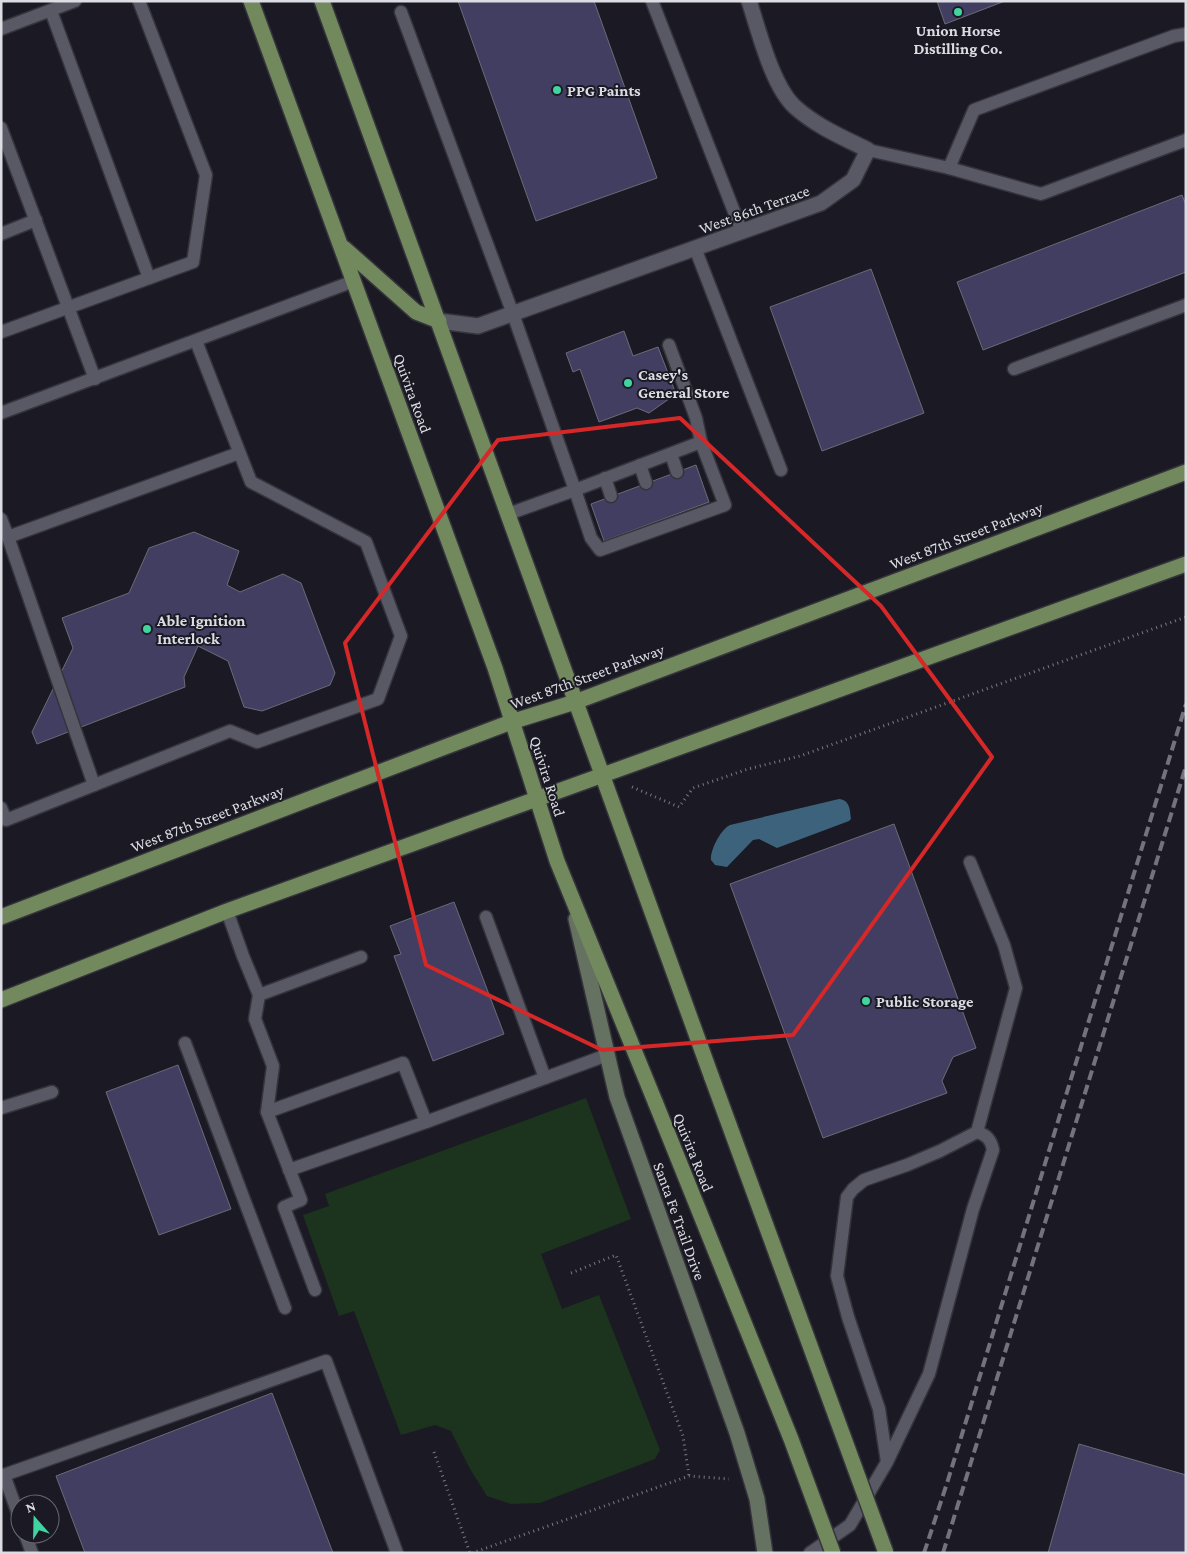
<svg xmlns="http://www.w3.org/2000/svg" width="1187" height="1554" viewBox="0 0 1187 1554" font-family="'Crimson Pro',serif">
<rect width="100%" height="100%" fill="#1b1a24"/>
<path fill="#1c331d" d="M586,1098L631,1219L541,1254L562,1309L599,1295L660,1450L655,1459L540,1503L511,1504L487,1496L470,1469L451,1431L435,1425L401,1435L354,1311L339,1316L303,1215L329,1206L325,1194Z"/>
<path fill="#3c637b" d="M839,799C850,800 850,810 851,819L849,821L777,848L759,839L753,840L727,867L715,865L711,860C710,850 721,829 730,825Z"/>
<g fill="#413e61" stroke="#6b6b77">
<path d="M458,1H594L657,178L536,221Z"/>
<path d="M937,1H1005L945,24Z"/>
<path d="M1182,195L1186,205V272L983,350L957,282Z"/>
<path d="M871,269L924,413L822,451L770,307Z"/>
<path d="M624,331L633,356L658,347L676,394L649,413L637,408L599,422L580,369L573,372L566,353Z"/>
<path d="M696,465L709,502L604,541L591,504Z"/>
<path d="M194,532L239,551L227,585L240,592L283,574L301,583L335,673L330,685L262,711L244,707L228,661L198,646L184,677L185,687L37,744L32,732L73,648L62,618L129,593L149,548Z"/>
<path d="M894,824L976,1048L953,1057L942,1081L947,1093L823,1138L730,884Z"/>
<path d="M454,902L504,1034L433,1061L394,956L401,954L390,926Z"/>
<path d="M178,1065L231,1209L159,1235L106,1092Z"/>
<path d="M272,1393L333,1553H85L56,1476Z"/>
<path d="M1079,1444L1186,1475V1553H1048Z"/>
</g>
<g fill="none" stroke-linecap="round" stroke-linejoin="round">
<g stroke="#35343c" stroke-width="15">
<g id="lane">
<path d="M652,1L742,232"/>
<path d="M51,11L149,278"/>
<path d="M401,12L513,314L575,490L508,514"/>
<path d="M1,29L75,1"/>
<path d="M1,128L95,379"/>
<path d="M868,150L949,168L974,110L1174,36L1186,34"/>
<path d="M949,168L1041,194L1186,140"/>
<path d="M1,234L36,220"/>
<path d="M695,248L781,470"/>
<path d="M1,332L193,262L206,175L139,1"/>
<path d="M669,345L696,418L701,442"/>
<path d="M1014,369L1186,305"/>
<path d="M1,413L354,281"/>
<path d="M701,442L725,505L600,550L591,538L575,490Z"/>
<path d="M671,454L677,472"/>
<path d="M640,465L646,483"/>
<path d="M605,478L611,496"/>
<path d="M1,519L8,537L239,453"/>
<path d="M8,537L94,785"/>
<path d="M1,808L6,820L230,731L257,742L378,699L401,636L366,542L251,482L196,341"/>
<path d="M970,862L1004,945L1016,988L977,1132"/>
<path d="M227,911L243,956L259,995L255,1019L273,1066L267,1112L301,1200L284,1207L315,1290"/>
<path d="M486,917L545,1078"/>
<path d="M259,995L361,957"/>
<path d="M185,1043L285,1308"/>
<path d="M1,1108L52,1092"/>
<path d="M267,1112L403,1063L426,1122L607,1055"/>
<path d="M289,1170L426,1122"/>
<path d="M20,1519L4,1475L326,1361L397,1553"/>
<path d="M25,1534L32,1553"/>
<path d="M810,1553L850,1525L887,1462L929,1374L973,1209L993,1150C991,1140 987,1135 977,1132L940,1151L907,1165L864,1180L853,1189L847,1197L837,1276L848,1317L879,1409L887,1462"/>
</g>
</g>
<g stroke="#35343c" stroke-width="18">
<path id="street" d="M439,321L478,326L821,203L853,180L868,150C842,137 816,126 795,107C772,86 759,31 749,1"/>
</g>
<g stroke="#35343c" stroke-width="18">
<path id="secondary" d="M576,919L617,1097L737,1433L757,1499L765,1553"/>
</g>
<g stroke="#35343c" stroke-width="18">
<g id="primary">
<path d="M251,1L495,668L557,861L656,1104"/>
<path d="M322,1L712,1078"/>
<path d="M344,248L416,312L439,321"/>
<path d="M1,917L445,747L511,722L575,702L1186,472"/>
<path d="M1,1000L227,911L1186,564"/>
</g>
</g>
<g stroke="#7a7982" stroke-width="3" stroke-dasharray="1 4" stroke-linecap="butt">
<path d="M632,787L679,807L693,788L748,769L800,756L1186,617"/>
<path d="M571,1273L616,1255L683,1436L689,1476"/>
<path d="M434,1452L470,1553"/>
<path d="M472,1553L689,1476L729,1479"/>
</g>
<use href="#lane" stroke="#595965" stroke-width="12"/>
<use href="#street" stroke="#595965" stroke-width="15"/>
<use href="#secondary" stroke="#657161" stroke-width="15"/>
<use href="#primary" stroke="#71895d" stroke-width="15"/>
<g stroke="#74737c" stroke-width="4" stroke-dasharray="10 5" stroke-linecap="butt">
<path d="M924,1553L948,1480L1186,704"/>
<path d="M943,1553L1186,766"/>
</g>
<g stroke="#35343c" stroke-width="18" stroke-linecap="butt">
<g id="primary-bridge">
<path d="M712,1078L886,1553"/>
<path d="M656,1104L791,1439L833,1553"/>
</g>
</g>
<use href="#primary-bridge" stroke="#71895d" stroke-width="15"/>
</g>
<path fill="none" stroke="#d62828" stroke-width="4" stroke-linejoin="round" d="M680,418L881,606L992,757L793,1035L602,1050L426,965L345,643L498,440Z"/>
<g fill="#41d4a1" stroke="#1b1a24" stroke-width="2">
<circle cx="958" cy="12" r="5"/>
<circle cx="557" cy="90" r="5"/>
<circle cx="628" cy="383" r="5"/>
<circle cx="147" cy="629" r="5"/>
<circle cx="866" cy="1001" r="5"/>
</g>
<g text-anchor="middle" stroke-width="4" stroke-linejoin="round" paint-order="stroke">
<g font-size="16" font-weight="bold" fill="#dcdce3" stroke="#1b1a24" text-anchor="start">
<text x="958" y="36" text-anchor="middle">Union Horse<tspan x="958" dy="18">Distilling Co.</tspan></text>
<text x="567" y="96">PPG Paints</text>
<text x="638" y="380">Casey's<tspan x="638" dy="18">General Store</tspan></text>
<text x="157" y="626">Able Ignition<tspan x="157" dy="18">Interlock</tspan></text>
<text x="876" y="1007">Public Storage</text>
</g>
<g font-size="16" fill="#dcdce3" stroke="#1b1a24">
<text transform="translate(754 209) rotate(-20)" y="6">West 86th Terrace</text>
<text transform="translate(413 393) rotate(70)" y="6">Quivira Road</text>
<text transform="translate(966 535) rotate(-21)" y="6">West 87th Street Parkway</text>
<text transform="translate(587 676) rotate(-20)" y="6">West 87th Street Parkway</text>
<text transform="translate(548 776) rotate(72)" y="6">Quivira Road</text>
<text transform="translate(207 818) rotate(-21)" y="6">West 87th Street Parkway</text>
<text transform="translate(694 1152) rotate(68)" y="6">Quivira Road</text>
<text transform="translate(680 1221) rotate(70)" y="6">Santa Fe Trail Drive</text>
</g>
</g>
<rect width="1187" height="1554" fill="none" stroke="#dcdce3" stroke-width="5"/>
<g transform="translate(35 1519) rotate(340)"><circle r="24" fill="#1b1a24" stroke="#686870"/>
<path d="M0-4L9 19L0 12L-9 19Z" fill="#41d4a1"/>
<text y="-8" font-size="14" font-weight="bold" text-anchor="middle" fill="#dcdce3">N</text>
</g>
</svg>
